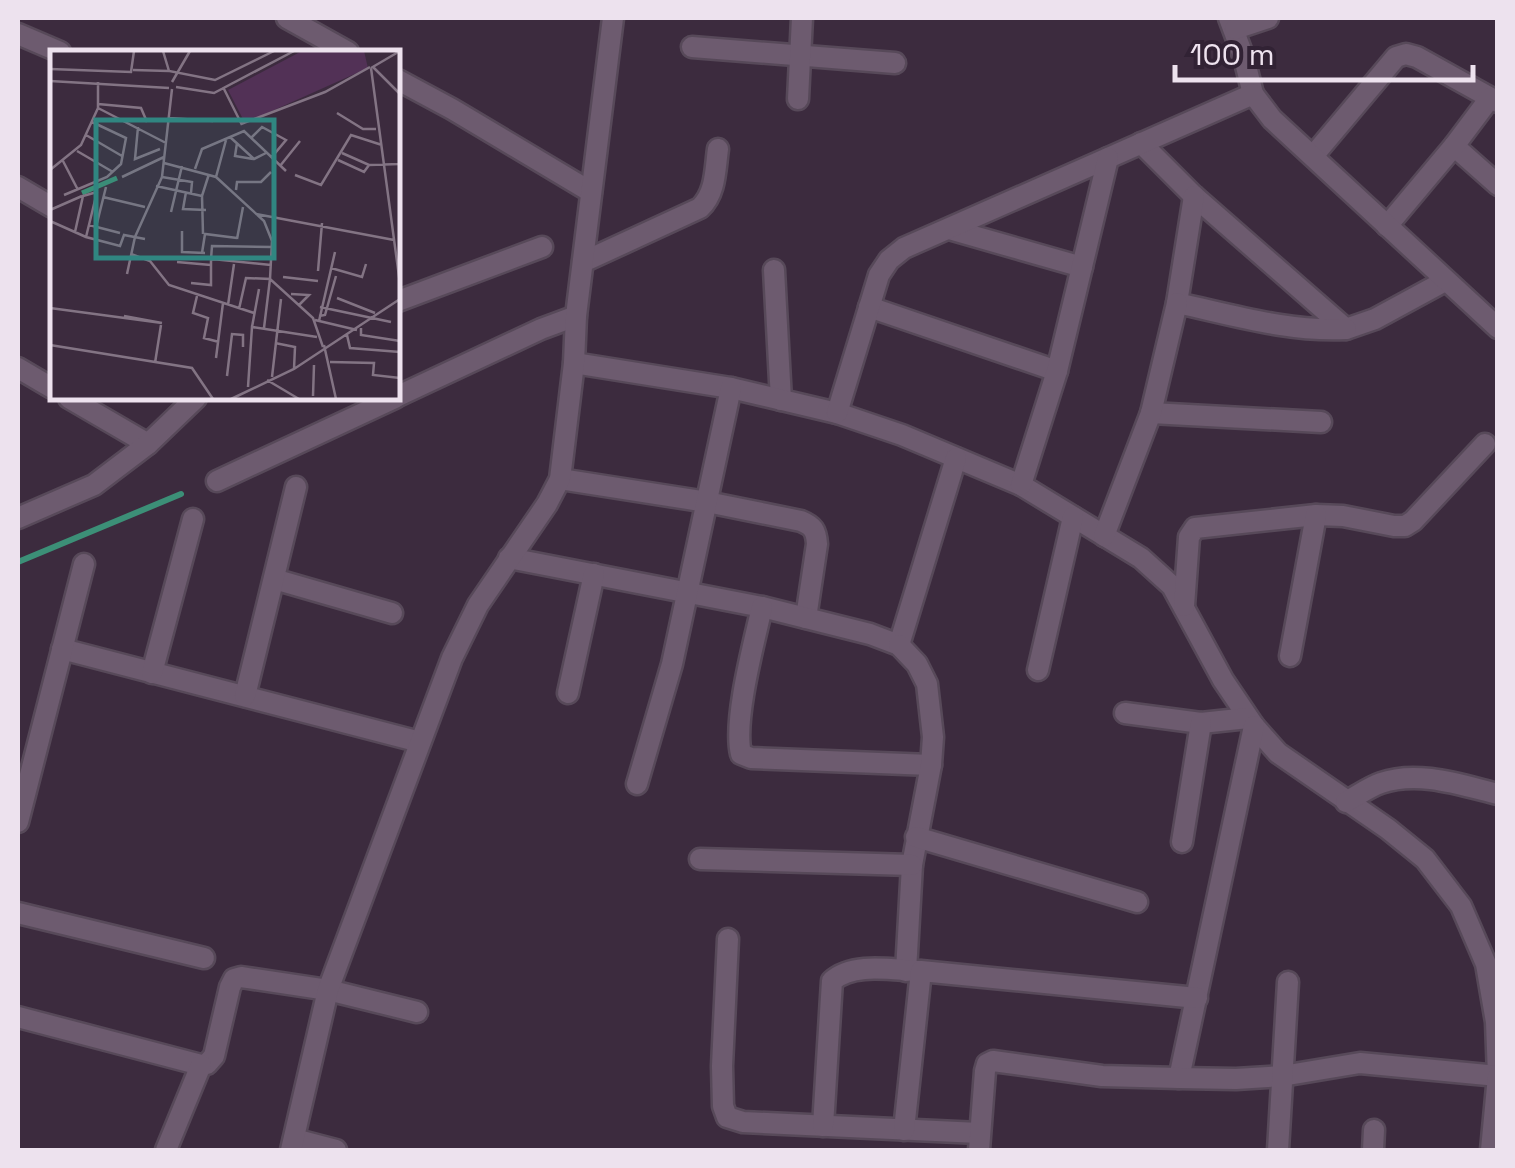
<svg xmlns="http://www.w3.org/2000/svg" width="1515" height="1168" viewBox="0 0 1515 1168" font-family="'Space Grotesk',sans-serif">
<rect width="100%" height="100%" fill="#3c2b3e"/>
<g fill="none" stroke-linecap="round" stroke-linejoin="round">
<path stroke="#3c8f77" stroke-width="6" d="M18,562L181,494"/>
<g stroke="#574959" stroke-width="25">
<g id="minor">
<path d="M287,18L348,52"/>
<path d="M1229,18L1244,58L1253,94"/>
<path d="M1235,29L1268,18"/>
<path d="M18,34L60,52"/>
<path d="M692,47L895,63"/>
<path d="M398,80L452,109L591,192"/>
<path d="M798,99L802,18"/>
<path d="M1141,143L1194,196L1346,329L1375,319L1445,281"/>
<path d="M1454,146L1498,185"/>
<path d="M1313,156L1396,57L1406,54L1417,57L1498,102"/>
<path d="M18,187L52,207"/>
<path d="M1194,196L1177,303C1233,315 1288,332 1346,329"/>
<path d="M1387,226L1454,146L1490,98"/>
<path d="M949,229L1082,267"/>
<path d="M583,262L700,208C716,193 715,170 718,149"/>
<path d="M774,270L781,400"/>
<path d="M398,301L542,247"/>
<path d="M869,307L1057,371"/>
<path d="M574,363L731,388L837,413L902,435L1021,485L1141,558L1172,586L1223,680L1254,726L1278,753L1388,829L1425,859L1461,906L1486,964L1496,1022L1498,1076"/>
<path d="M18,368L52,388"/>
<path d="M398,396L541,329L576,316"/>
<path d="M69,398L148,444"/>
<path d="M837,413L879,275L889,260L904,248L1253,94L1272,119L1498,328"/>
<path d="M1151,413L1321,422"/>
<path d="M560,479L707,502L801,521C813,526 816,530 817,544L806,618"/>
<path d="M217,481L395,398"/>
<path d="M1021,485L1057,371L1108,158"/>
<path d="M18,518L94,485L148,444L196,398"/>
<path d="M1104,536L1151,413L1177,303"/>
<path d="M509,558L762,607L870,634L899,645L956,458"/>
<path d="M274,579L392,613"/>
<path d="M1184,606L1189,537L1195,528L1316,515L1343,516L1394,526H1405L1413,521L1485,444"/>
<path d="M762,607C754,643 733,720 741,754L751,758L931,765"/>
<path d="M899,645L917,664L927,684L933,737L931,765L912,865L906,971"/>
<path d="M62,649L420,742"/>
<path d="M1290,656L1316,515"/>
<path d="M1038,670L1073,517"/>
<path d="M152,673L193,519"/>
<path d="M568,693L594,574"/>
<path d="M245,696L296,487"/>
<path d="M1125,713L1201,723L1248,718"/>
<path d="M637,784L672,664L731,388"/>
<path d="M1346,802C1357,796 1369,787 1381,783C1418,770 1461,785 1498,794"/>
<path d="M18,822L84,564"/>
<path d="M916,837L1137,902"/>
<path d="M1182,842L1201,723"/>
<path d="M700,859L912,865"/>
<path d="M18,913L204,958"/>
<path d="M728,939L722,1066L723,1106L727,1117L743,1122L979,1133"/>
<path d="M18,1017L201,1065L207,1064L214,1056L230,987L234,979L241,977L328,990L417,1012"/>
<path d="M1179,1078L1254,726"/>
<path d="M823,1126L832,981C853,962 892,970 919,971"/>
<path d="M904,1130L921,971L1197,998"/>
<path d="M294,1139L336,1150"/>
<path d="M166,1150L201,1065"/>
<path d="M291,1150L328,990L452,658L478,605L547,504L560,479L574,363L576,316L613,18"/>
<path d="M979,1150L985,1071L987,1064L993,1061L1102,1076L1179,1078L1236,1079L1282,1076L1360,1063L1498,1076"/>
<path d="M1278,1150L1288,982"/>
<path d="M1373,1150L1374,1130"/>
<path d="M1491,1150L1498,1076"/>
</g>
</g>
<use href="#minor" stroke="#6d5b6f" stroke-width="20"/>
</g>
<g transform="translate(50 50)">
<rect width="350" height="350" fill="#3c2b3e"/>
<path d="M252,1H314L318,18L195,73L178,40Z" fill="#523156"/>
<path fill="none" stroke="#3c8f77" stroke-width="5" d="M32,143L67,128"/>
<path fill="none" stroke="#837484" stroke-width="2.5" d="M113,1L119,21L165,30L224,1M323,17L350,44M321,18L350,234M321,18L350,1M0,19L81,22L84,1M83,20L119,21M0,31L119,38M122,32L140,1M126,37L164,43L244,1M173,37L192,75M48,54L91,58L97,72M48,58L116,93M287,63L313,79H326M119,68L163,71M191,74L275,42L320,17M88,77L85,109L110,99M350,81V114M36,85L72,106M180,87L204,109L216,103M201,88L212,77L236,90L221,108M187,93L185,106L203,109M27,101L63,122M292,103L319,115L350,114M288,110L314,122L319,115M13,111L28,140M114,113L166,127L214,171L222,191L220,229L263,268L273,297M230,116L250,91M145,119L152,99L194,81L236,121M0,120L31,95L48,58V32M245,125L271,135L301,85L332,95M72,127L114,107M112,127L142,132L141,143M166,127L176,90M106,136L152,146L159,124M186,140L187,132H211L221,122M47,142L36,187L70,196L74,185L95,189M136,142L133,159L156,160M14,145L57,127L71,114L76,88L42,72M152,146L153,184M53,147L95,157M0,160L32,146M121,162L132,116M206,164L344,190M0,171L36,187M47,173L56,137M39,175L70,183M132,181V202L155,203M25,182L33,146L47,142M187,189L193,157M152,203L155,184L187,188M81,204L100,211L119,235L204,263M127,212L161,215M221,215L161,209L162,196L222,197M281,218L312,227L316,214M268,221L272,173M77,224L85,187L112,127L122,39M233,227L268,231M141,233L161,235V209M241,244L259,245L248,256M147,246L143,263L158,268L154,288L169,292M287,248L325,263M178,255L184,214M270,257L341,272M0,258L112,273M189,259L196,228L220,229L214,278M74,266L112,273M269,266L275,265L286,226M265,270L307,280M269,271L285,202M202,277L209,239M311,278V285L350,291M297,285L300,298L350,302M225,293L245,297L244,319M0,295L142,318L163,349M274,295L286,349M166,308L173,253M280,312L324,313L323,325L350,328M105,313L111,275M177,326L182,284L193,285V297M222,327L231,249M217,330L249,349M198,337L202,277L267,287M263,346L264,315M181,349L244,319L350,249"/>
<path fill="#308681" fill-opacity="0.15" stroke="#308681" stroke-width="5" d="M46,70H224V208H46Z"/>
<rect width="350" height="350" fill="none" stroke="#ede2ee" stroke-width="5"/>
</g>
<rect width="1515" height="1168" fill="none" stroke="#ede2ee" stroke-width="40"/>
<path d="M1175 65v15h298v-15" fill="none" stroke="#ede2ee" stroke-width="5"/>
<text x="1190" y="65" font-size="30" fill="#ede2ee" stroke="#312234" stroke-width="8" paint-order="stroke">100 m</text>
</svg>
